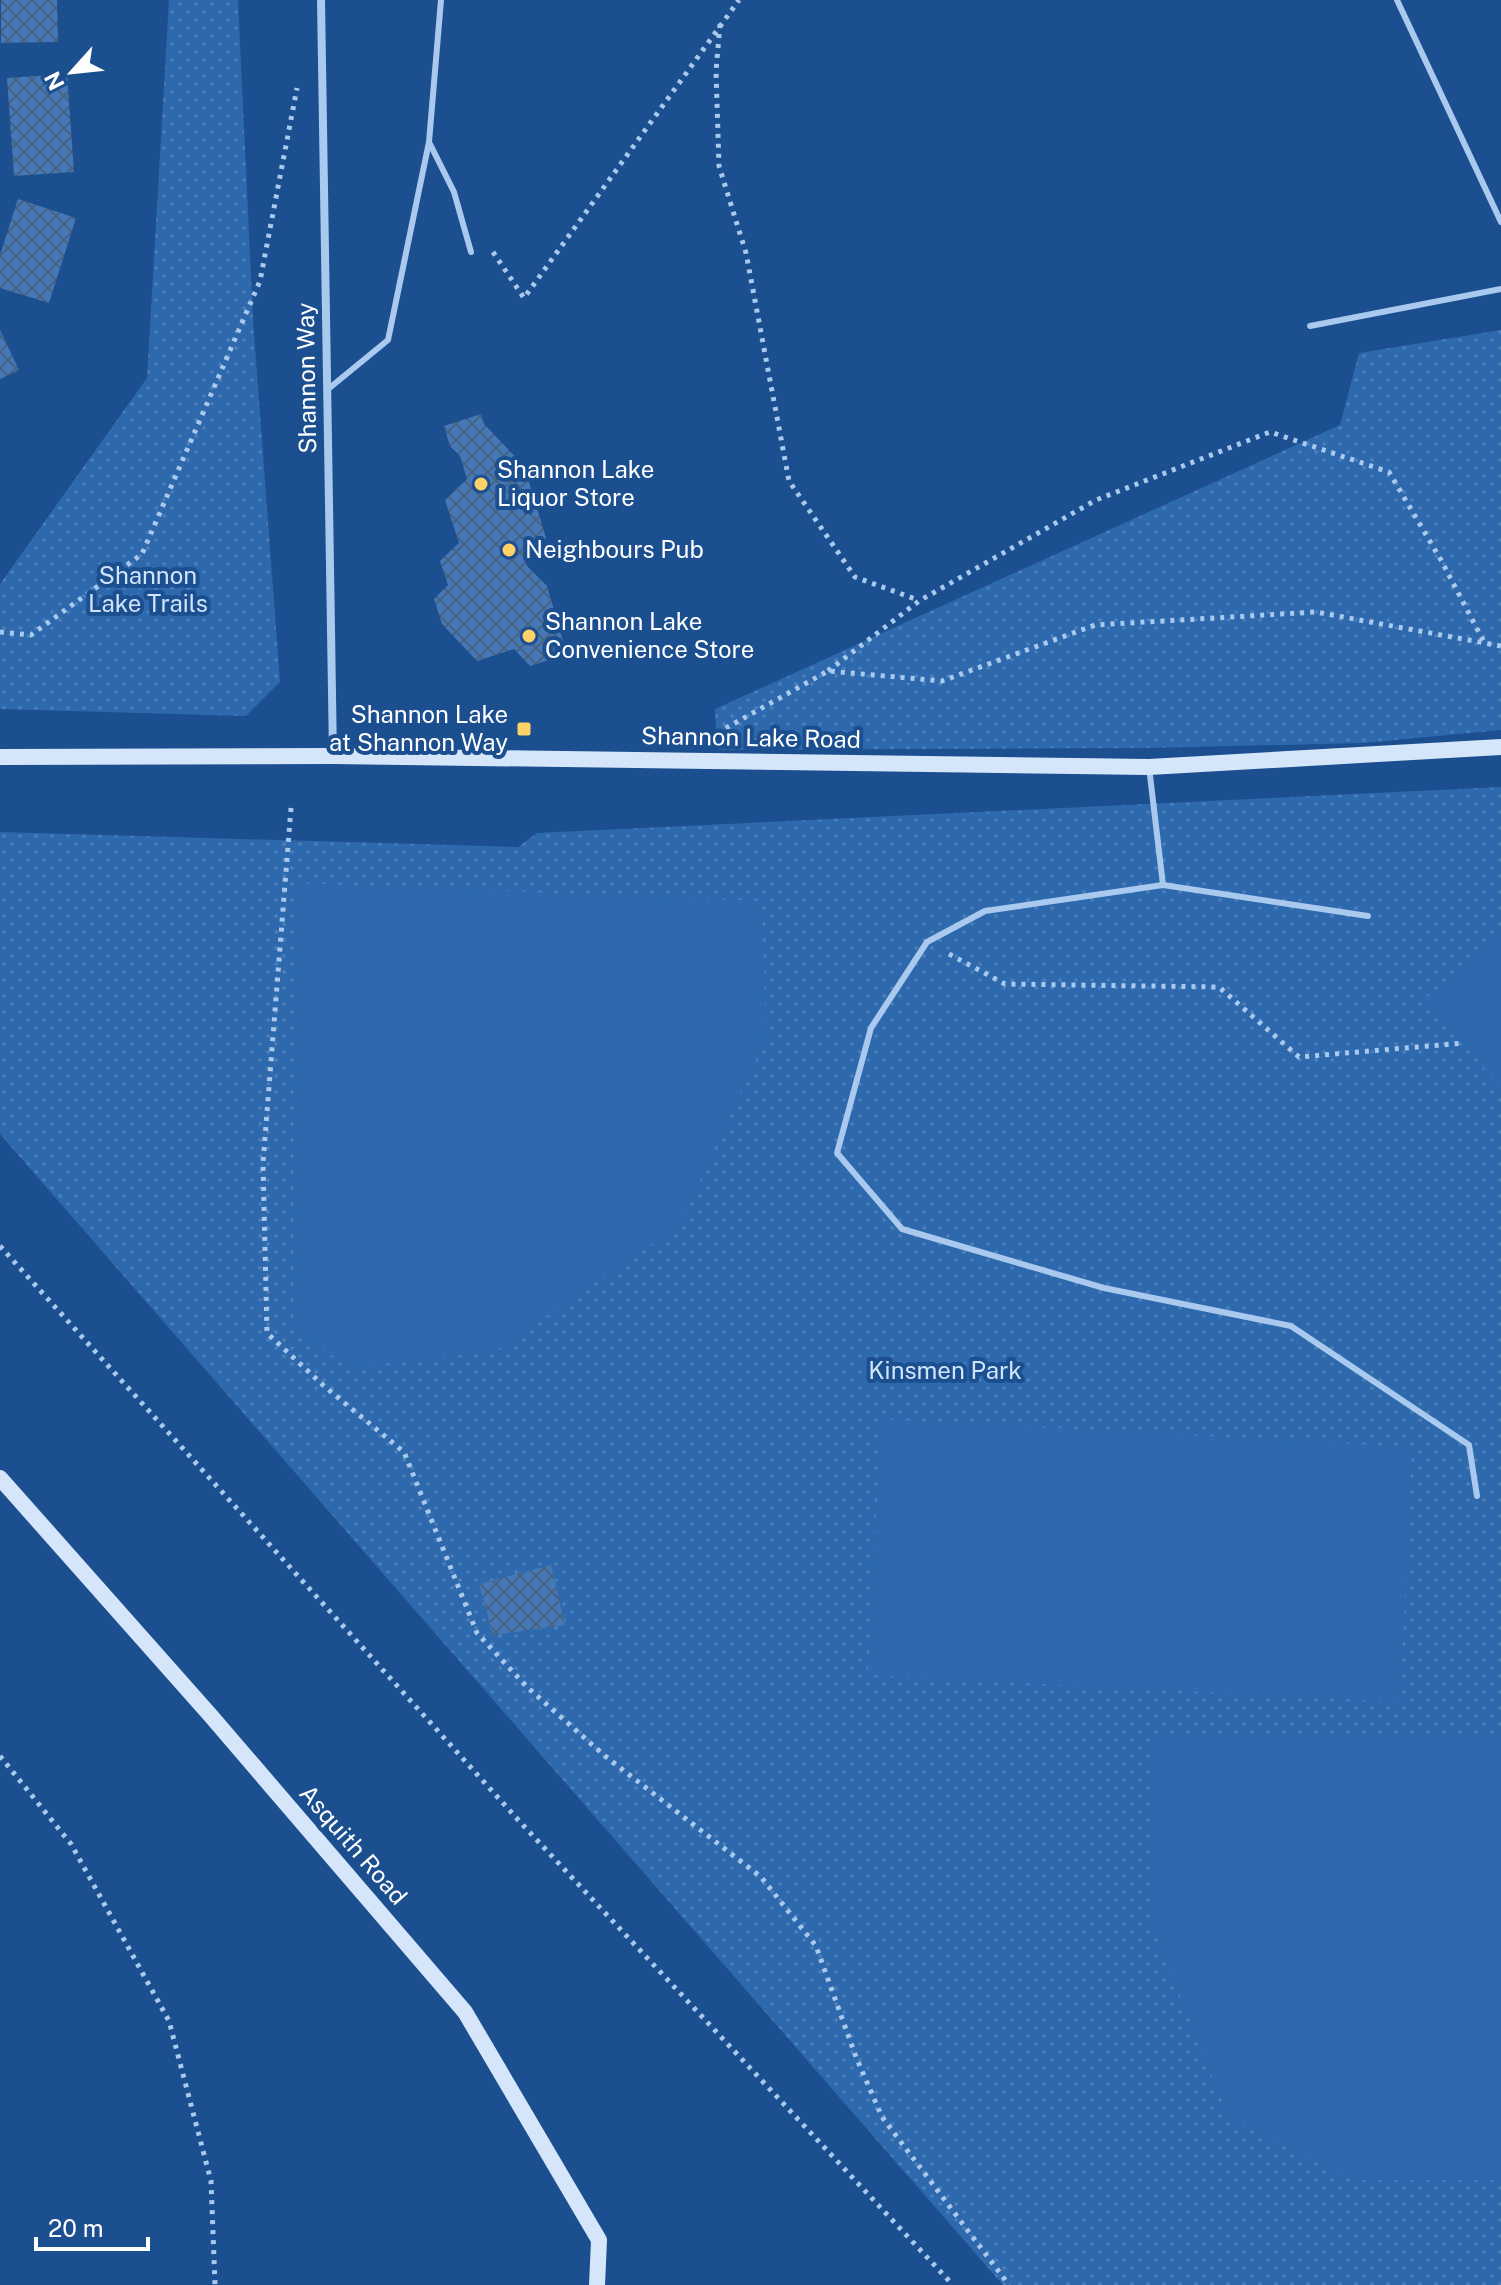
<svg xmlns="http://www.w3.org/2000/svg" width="1501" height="2285" viewBox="0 0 1501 2285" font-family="'Public Sans',sans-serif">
<defs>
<pattern id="park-dots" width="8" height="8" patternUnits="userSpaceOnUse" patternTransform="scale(2)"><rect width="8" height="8" fill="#2e69ad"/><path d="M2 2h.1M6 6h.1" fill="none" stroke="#4d80b9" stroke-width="1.8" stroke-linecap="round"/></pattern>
<pattern id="building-cross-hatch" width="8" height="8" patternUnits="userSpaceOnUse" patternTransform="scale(2)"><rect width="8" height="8" fill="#4478b7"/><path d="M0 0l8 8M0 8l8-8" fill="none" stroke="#486282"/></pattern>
</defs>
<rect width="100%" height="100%" fill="#1b4f8f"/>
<g fill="url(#park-dots)">
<path d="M169,0H238L253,320L280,682L246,716L0,709V584L147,378Z"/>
<path d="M1501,330V730L1364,743L1145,748L717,750L715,709L1340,425L1359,353Z"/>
<path d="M1501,787V2285H1003L0,1134V832L518,847L537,833Z"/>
</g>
<g fill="#2e69ad">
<path d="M294,883L762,901L766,1038L679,1226L496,1351L348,1368L293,1325Z"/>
<path d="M1501,936V1088L1426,998Z"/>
<path d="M881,1419L1412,1447L1400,1702L868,1675Z"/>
<path d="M1151,1737H1501V2180H1353L1228,2117L1151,1922Z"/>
</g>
<g fill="url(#building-cross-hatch)">
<path d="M1,0H57L58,42L1,43Z"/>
<path d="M67,74L74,172L14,176L7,78Z"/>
<path d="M18,199L76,218L49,303L0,288V255Z"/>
<path d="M0,330L19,370L0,379Z"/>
<path d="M481,414L484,424L524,466L546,538L525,560L527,566L547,586L567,654L530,666L514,649L477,661L442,624L434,599L448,585L440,561L459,543L445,500L467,479L460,456L450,446L444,426Z"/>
<path d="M551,1565L565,1625L493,1635L479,1584Z"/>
</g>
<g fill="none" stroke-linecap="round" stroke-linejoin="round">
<g stroke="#a9c9ee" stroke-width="5" stroke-dasharray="4 6" stroke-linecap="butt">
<path d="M720,24L716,71L719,166L746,253L789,481L855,577L918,600"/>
<path d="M493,252L524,298L739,0"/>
<path d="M0,632L31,635L142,554L260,281L297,88"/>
<path d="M828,671L919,601L1096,500L1270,432L1389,472L1441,560L1485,644"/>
<path d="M717,733L828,671L942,681L1095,625L1316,612L1501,646"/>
<path d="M291,808L263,1163L267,1333L324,1386L404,1452L477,1633L527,1687L605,1756L761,1877L816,1946L856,2057L882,2117L1009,2285"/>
<path d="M949,954L1005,984L1219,987L1299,1057L1464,1043"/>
<path d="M0,1246L521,1823L953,2285"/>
<path d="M0,1756L71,1844L169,2021L211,2181L215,2285"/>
</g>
<g stroke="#a9c9ee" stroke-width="6">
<path d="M1397,0L1501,222"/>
<path d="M430,144L454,192L471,252"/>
<path d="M1310,326L1501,289"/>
<path d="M327,390L388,340L429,142L441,0"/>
<path d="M1149,767L1163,885"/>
<path d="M1368,916L1163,885L985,911L927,942L871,1028L837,1153L902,1229L1104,1288L1291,1326L1469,1445L1477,1496"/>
</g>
<path stroke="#a9c9ee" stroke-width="8" d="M321,0L333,756"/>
<g stroke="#d6e6fa" stroke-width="16">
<path d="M0,757L333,756L1149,767L1501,747"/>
<path d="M0,1478L211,1716L465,2012L599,2240L597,2285"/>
</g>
</g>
<g fill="#ffd166" stroke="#1b4f8f" stroke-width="3">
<circle cx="481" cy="484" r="8"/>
<circle cx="509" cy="550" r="8"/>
<circle cx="529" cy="636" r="8"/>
<rect x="516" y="721" width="16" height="16" rx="4"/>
</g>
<g text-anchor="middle" stroke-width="8" stroke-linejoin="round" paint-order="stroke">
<g font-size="24" fill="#fff" stroke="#1b4f8f">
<text transform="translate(307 378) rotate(-91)" y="8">Shannon Way</text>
<text transform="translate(751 738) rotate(1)" y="8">Shannon Lake Road</text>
<text transform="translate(353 1845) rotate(49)" y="8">Asquith Road</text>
</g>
<g font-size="24" fill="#fff" stroke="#1b4f8f" text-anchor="start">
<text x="497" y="478">Shannon Lake<tspan x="497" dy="28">Liquor Store</tspan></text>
<text x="525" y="558">Neighbours Pub</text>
<text x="545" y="630">Shannon Lake<tspan x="545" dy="28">Convenience Store</tspan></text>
<text x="508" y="723" text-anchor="end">Shannon Lake<tspan x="508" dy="28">at Shannon Way</tspan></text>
</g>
<g font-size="24" fill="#cfe3fa" stroke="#1b4f8f">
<text x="148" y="584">Shannon<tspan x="148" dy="28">Lake Trails</tspan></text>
<text x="945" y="1379">Kinsmen Park</text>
</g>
</g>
<g transform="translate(72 72) rotate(243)" stroke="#1b4f8f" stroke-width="6" paint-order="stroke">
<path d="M0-6L14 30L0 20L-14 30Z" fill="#ffffff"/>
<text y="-12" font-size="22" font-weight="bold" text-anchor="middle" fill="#ffffff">N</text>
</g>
<path d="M36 2237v12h112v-12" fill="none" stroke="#ffffff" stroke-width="4"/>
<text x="48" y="2237" font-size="24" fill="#ffffff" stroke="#1b4f8f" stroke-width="6" paint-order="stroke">20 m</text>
</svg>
